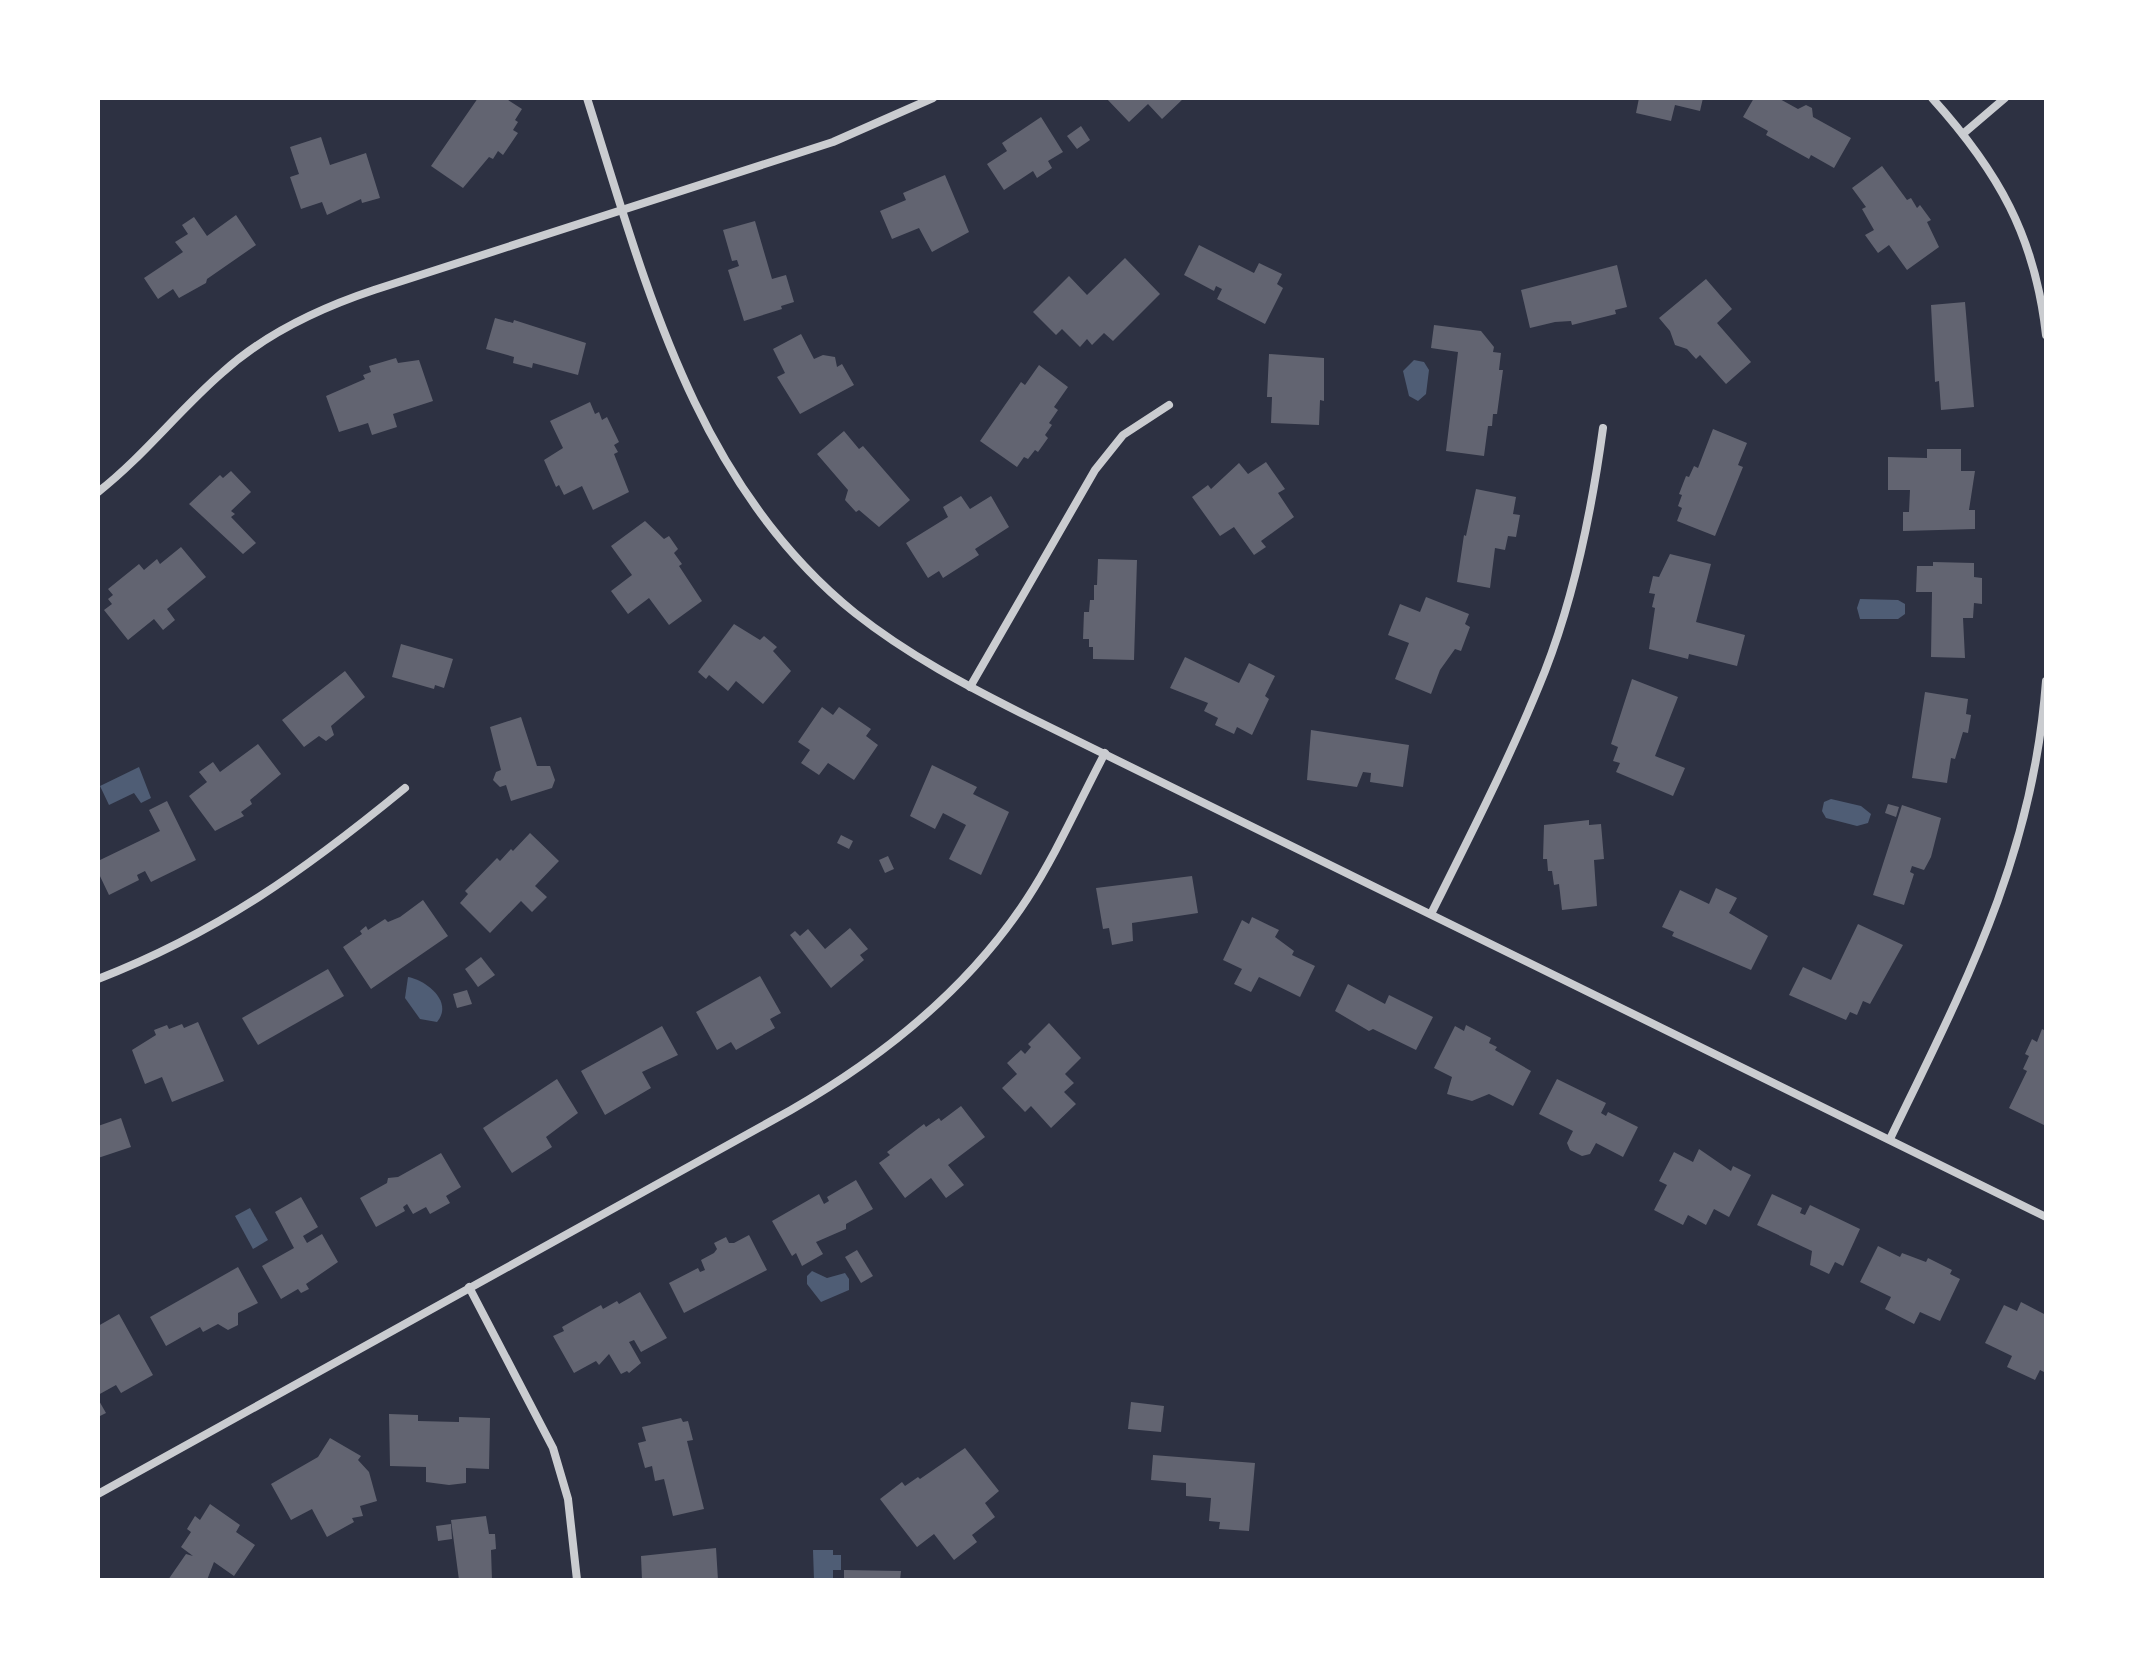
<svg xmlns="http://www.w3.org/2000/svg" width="2144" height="1678" viewBox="0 0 2144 1678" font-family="'Playfair Display',serif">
<rect width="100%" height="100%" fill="#2d3142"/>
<g fill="#4f5d75">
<path d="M1414,360L1424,362L1429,370L1426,394L1418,401L1409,396L1403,371Z"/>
<path d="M1860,599L1898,600L1905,604V614L1898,619H1860L1857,608Z"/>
<path d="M139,767L151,798L141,803L134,793L109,805L100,786Z"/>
<path d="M1831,799L1861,806L1871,814L1868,823L1857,826L1826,818L1822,811L1824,802Z"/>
<path d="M408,977C426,980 454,1002 437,1022L420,1019L405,998Z"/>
<path d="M250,1208L268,1240L253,1249L235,1216Z"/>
<path d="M812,1271L827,1278L845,1273L849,1279V1290L821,1302L807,1284V1276Z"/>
<path d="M813,1550H833V1555H841V1570H833V1580H814Z"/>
</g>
<g fill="#626471">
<path d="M478,98H505L522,109L515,120L518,122L513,130L518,133L503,155L498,151L493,159L489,157L463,188L431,166Z"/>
<path d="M1106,98H1184L1162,119L1148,104L1129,122Z"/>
<path d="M1639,98H1703L1700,111L1675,105L1671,121L1636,113Z"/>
<path d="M1754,98H1778L1798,109L1806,105L1812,108L1813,117L1851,138L1834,168L1811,155L1809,159L1766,135L1768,131L1743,117Z"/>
<path d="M1041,117L1063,152L1048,161L1052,168L1037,178L1033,171L1004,190L987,164L1007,151L1002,143Z"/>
<path d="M1081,126L1090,140L1077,149L1067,136Z"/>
<path d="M321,137L330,165L366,153L380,198L362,203L361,199L327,215L322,202L301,209L290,177L299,174L290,147Z"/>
<path d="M1882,166L1907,200L1911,198L1917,208L1920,205L1931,220L1927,222L1939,247L1907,270L1889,245L1878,253L1865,235L1874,230L1862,209L1866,207L1852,188Z"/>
<path d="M945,175L969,232L932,252L919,228L892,239L880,211L906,200L903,193Z"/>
<path d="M236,215L256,245L207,279L206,283L179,298L173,289L158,299L144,278L183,252L175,242L188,234L182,225L194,217L207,236Z"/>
<path d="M755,221L772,279L786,275L794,302L781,306L782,309L744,321L728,270L739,266L737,260L732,261L723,230Z"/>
<path d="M1199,245L1254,273L1259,263L1282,274L1277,284L1283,288L1265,324L1217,299L1222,289L1216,286L1214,291L1184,275Z"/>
<path d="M1125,258L1160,294L1113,341L1104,333L1092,345L1087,339L1080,347L1062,329L1056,335L1033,312L1069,276L1087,295Z"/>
<path d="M1617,265L1627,307L1615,310L1616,314L1572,325L1571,321L1555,322L1530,328L1521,290Z"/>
<path d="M1706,279L1732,309L1717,323L1751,362L1726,384L1700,355L1696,359L1687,349L1675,345L1670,331L1659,318Z"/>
<path d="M1965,302L1974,407L1941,410L1939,381L1935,382L1931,305Z"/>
<path d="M495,318L513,323L514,320L586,343L578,375L533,363L532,368L513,363L514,357L486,349Z"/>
<path d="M1434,325L1481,331L1494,347L1493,352L1501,353L1499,370H1503L1497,414H1493L1492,426H1488L1484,456L1446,451L1458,352L1431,348Z"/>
<path d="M801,334L814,359L823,355L835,357L837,367L842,364L854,385L800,414L777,377L785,373L773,349Z"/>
<path d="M1269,354L1324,358V401L1320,400L1319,425L1271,423L1272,397H1267Z"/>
<path d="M396,358L398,363L419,360L433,401L393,414L397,427L372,435L368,423L339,432L326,396L365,379L363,375L371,372L369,366Z"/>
<path d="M1039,365L1068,387L1054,407L1058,410L1049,423L1052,425L1045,435L1048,438L1038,452L1035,450L1028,459L1024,457L1017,467L980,441L1021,382L1025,385Z"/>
<path d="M590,402L595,414L599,412L602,420L607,417L619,442L614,445L618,452L614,454L629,492L593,510L582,486L564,495L559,485L556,487L544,460L563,448L550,421Z"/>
<path d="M1713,429L1747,443L1738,465L1743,467L1715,536L1677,521L1682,508L1678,506L1682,495L1679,494L1686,476L1689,477L1694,466L1698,468Z"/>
<path d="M844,431L859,449L863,446L910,500L879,527L859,510L856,512L845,500L848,490L817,454Z"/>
<path d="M1927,449H1961V471H1975L1969,510H1975V529L1903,531V512H1909L1910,490H1888V457L1927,458Z"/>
<path d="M1266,462L1285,489L1278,493L1294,517L1261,541L1266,547L1254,555L1234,527L1220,536L1192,497L1208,485L1211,489L1239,463L1248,474Z"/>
<path d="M231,471L251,492L231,511L235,514L231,517L256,543L243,554L189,504L220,475L223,478Z"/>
<path d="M1476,489L1516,497L1513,514L1520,515L1516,537L1508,536L1505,550L1495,548L1490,588L1457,582L1464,535L1466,536Z"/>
<path d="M961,496L970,509L991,496L1009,527L975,549L979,555L943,578L939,571L928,578L906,543L948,517L943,507Z"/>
<path d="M645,521L664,539L669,536L678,549L674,553L682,564L679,566L702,601L669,625L649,598L628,614L611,591L632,575L611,546Z"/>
<path d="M181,547L206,577L167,609L175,620L163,630L154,619L128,640L104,610L112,604L108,599L113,595L108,589L139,564L144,570L157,559L160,564Z"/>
<path d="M1670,554L1711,564L1696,622L1745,635L1737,666L1689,654L1688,659L1649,649L1655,608L1652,607L1655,594L1649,593L1653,576L1659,577Z"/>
<path d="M1098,559L1137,560L1134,660L1093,659V647H1089V639H1083L1084,612H1089L1090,600H1094V585H1097Z"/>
<path d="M1933,562L1974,563V577L1982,578V604L1974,603L1973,618H1963L1965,658L1931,657L1932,592H1916L1917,566H1933Z"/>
<path d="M1426,597L1469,614L1465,624L1470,627L1461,651L1455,649L1440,670L1431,694L1395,679L1409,643L1388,635L1400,604L1420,612Z"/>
<path d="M734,624L760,640L764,636L777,647L773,651L791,671L763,704L736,681L728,691L709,675L706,679L698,672Z"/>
<path d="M401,644L453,659L444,688L435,685L434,689L392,677Z"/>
<path d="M1185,657L1239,683L1249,663L1275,676L1265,696L1269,699L1252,735L1237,727L1234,734L1215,725L1218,718L1204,711L1208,703L1170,688Z"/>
<path d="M345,671L365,697L331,726L334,735L326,741L319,736L304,747L282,720Z"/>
<path d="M1632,679L1678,697L1655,756L1685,768L1673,796L1616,772L1620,763L1613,761L1618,747L1611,744Z"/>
<path d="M1925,692L1968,699L1966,714L1971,715L1968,733L1963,732L1955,759L1951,758L1947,783L1912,778Z"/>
<path d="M822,707L833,715L839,707L871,729L866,736L878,745L854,780L828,763L819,775L801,763L810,750L798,742Z"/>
<path d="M521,717L537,766H550L555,780L552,788L511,801L506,785L500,787L493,780L496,772L501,770L490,727Z"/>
<path d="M1311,730L1409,745L1403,787L1370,782L1371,773L1363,772L1357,787L1307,780Z"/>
<path d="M258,744L281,774L250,800L252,804L241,812L244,816L215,831L189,796L207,782L199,772L213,762L220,772Z"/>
<path d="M932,765L977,787L973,794L1009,812L981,875L949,859L966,825L943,813L935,829L910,816Z"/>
<path d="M167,801L196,860L151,882L145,871L137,875L139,880L109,895L98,872V861L160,831L149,810Z"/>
<path d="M1888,804L1899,807L1896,817L1885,813Z"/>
<path d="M1902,805L1941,818L1931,857L1924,870L1912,866L1910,872L1914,874L1904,905L1873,895Z"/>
<path d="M1589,820V825L1601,824L1604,859L1594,860L1597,906L1562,910L1559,884L1554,885L1552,871H1548L1547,859H1543L1544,825Z"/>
<path d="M530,833L559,861L535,886L547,897L532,912L521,901L490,933L460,903L468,894L465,891L497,858L500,861L511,849L513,851Z"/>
<path d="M841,835L853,841L849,849L837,843Z"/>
<path d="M888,856L894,869L885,873L879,860Z"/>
<path d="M1192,876L1198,913L1132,923L1133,941L1112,945L1109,928L1103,929L1096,888Z"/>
<path d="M1716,888L1737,898L1729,913L1768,936L1751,970L1672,936L1674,932L1662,927L1680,890L1709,904Z"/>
<path d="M423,900L448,936L371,989L343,947L362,934L360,931L366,926L368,930L385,919L388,922L400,917Z"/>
<path d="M1252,917L1279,930L1275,937L1294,951L1292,955L1315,966L1300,997L1259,977L1251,992L1234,984L1242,969L1223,960L1242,920L1249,924Z"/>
<path d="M1858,924L1903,945L1870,1004L1863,1001L1857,1015L1850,1012L1846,1020L1789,995L1803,967L1831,980Z"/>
<path d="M850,928L868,949L860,955L864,960L831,988L790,935L795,931L800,936L808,929L825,949Z"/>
<path d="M481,957L495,975L478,987L465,969Z"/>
<path d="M328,969L344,996L258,1045L242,1018Z"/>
<path d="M760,976L781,1013L770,1019L775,1028L736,1050L731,1042L717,1050L696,1012Z"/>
<path d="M1348,984L1385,1004L1389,995L1433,1017L1416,1050L1373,1029L1369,1031L1335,1011Z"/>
<path d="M467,990L472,1004L457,1008L453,994Z"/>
<path d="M198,1022L224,1081L172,1102L162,1077L145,1084L132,1050L156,1035L154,1030L167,1025L169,1029L182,1024L184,1028Z"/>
<path d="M1049,1023L1081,1058L1065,1074L1074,1083L1064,1092L1076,1104L1051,1128L1031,1106L1025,1112L1002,1088L1017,1074L1007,1063L1021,1050L1025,1054L1031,1047L1028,1044Z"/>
<path d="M1466,1025L1491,1038L1489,1043L1497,1047L1495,1050L1531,1071L1513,1106L1489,1094L1472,1101L1447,1094L1452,1077L1434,1068L1455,1026L1464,1031Z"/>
<path d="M662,1026L678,1055L642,1072L651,1088L605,1115L581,1071Z"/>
<path d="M2042,1029L2046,1031V1126L2009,1108L2027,1071L2023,1069L2029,1056L2025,1054L2032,1039L2037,1042Z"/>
<path d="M557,1079L578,1113L546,1137L552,1147L512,1173L483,1128Z"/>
<path d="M1557,1079L1606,1103L1601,1113L1606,1116L1608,1112L1638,1127L1623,1157L1596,1143L1590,1154L1582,1156L1570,1150L1567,1143L1573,1131L1539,1114Z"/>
<path d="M961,1106L985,1137L948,1165L964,1185L946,1198L931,1178L905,1198L879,1163L890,1155L887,1152L924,1124L926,1127L939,1118L941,1121Z"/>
<path d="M121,1118L131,1147L98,1158V1126Z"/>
<path d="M1699,1149L1731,1171L1733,1166L1751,1175L1729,1217L1714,1209L1706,1225L1688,1215L1683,1225L1654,1210L1667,1185L1659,1181L1674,1152L1693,1162Z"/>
<path d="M441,1153L461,1187L446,1196L450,1203L430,1214L426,1207L413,1214L407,1204L403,1207L405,1211L376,1227L360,1198L387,1183L388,1178L398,1177Z"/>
<path d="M856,1180L873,1209L846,1224V1229L816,1242L823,1254L802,1266L796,1253L792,1256L772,1221L819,1194L824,1204L829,1201L827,1197Z"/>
<path d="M1772,1194L1802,1208L1800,1213L1805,1215L1810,1205L1860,1229L1843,1266L1835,1262L1829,1274L1810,1265L1812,1251L1757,1225Z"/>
<path d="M301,1197L318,1227L303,1236L307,1243L322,1234L338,1262L306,1284L309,1289L301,1293L298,1289L281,1299L262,1266L294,1248L275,1212Z"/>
<path d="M749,1235L767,1270L684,1313L669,1283L698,1268L700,1272L705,1270L701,1260L714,1253L717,1249L714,1243L726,1237L729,1243H734Z"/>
<path d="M1878,1246L1900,1257L1902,1253L1926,1262L1928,1258L1952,1270L1950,1274L1960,1279L1940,1321L1920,1312L1914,1324L1885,1309L1891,1297L1860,1282Z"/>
<path d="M857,1250L873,1276L861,1283L845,1257Z"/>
<path d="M238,1267L258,1303L238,1313V1325L228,1330L218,1324L203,1332L200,1327L166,1346L150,1317Z"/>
<path d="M640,1292L667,1338L641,1352L634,1340L629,1342L641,1363L629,1373L627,1371L621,1374L609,1354L599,1365L596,1361L574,1373L553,1336L564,1331L562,1327L601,1305L603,1309L617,1301L619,1304Z"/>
<path d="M2021,1302L2046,1315V1373L2040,1370L2035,1380L2007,1367L2012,1356L1985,1343L2004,1305L2017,1311Z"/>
<path d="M119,1314L153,1375L121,1393L116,1385L98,1395V1326Z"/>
<path d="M98,1399L106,1413L98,1417Z"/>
<path d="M1131,1402L1164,1406L1161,1432L1128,1429Z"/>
<path d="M389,1414L418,1415V1421L459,1422V1417L490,1418L489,1469L466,1468V1483L449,1485L426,1482V1467L390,1466Z"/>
<path d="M681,1418L683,1422L688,1421L693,1440L687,1441L704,1509L673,1516L664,1479L655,1481L652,1466L645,1468L638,1443L646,1441L642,1427Z"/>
<path d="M330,1438L361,1456L358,1460L369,1472L377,1501L360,1506L363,1516L352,1518L354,1522L327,1537L312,1509L291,1520L271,1484L318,1457Z"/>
<path d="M965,1448L999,1491L985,1503L995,1517L972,1535L977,1542L954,1560L934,1534L917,1547L880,1499L902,1482L905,1486L918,1477L920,1479Z"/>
<path d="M1153,1455L1255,1463L1249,1531L1219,1529L1220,1522L1209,1521L1211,1498L1186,1496V1483L1151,1480Z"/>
<path d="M210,1504L240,1525L236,1532L255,1545L234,1576L214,1562L207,1580H168L186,1554L193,1556L181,1547L191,1532L187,1529L195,1516L200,1520Z"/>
<path d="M486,1516L489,1534H495L496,1549L491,1550L492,1580H459L451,1520Z"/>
<path d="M451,1524L452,1539L438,1541L436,1526Z"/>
<path d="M716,1548L718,1580H642L641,1556Z"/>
<path d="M844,1570L901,1571L900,1580H844Z"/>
</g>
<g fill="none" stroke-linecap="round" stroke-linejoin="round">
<g stroke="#caccd0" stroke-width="8">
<path d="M587,98C646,285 695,484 855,613C908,655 967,686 1027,716L2046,1217"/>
<path d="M1932,98C1998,171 2035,236 2046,335"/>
<path d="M1964,133L2005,98"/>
<path d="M98,492C144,456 179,410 223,372C266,333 320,308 374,290L833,142L933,98"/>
<path d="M970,687L1095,470L1123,435L1169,405"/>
<path d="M1431,914C1471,834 1512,754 1545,671C1575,594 1592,509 1603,428"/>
<path d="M98,979C219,932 305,870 405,788"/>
<path d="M1890,1139C1965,984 2033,857 2046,681"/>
<path d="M469,1287L553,1448L568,1499L577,1580"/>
<path d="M98,1494L791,1110C883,1057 968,989 1027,899C1057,853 1079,802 1105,753"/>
</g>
</g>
<rect width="2144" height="1678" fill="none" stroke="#ffffff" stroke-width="200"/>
</svg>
